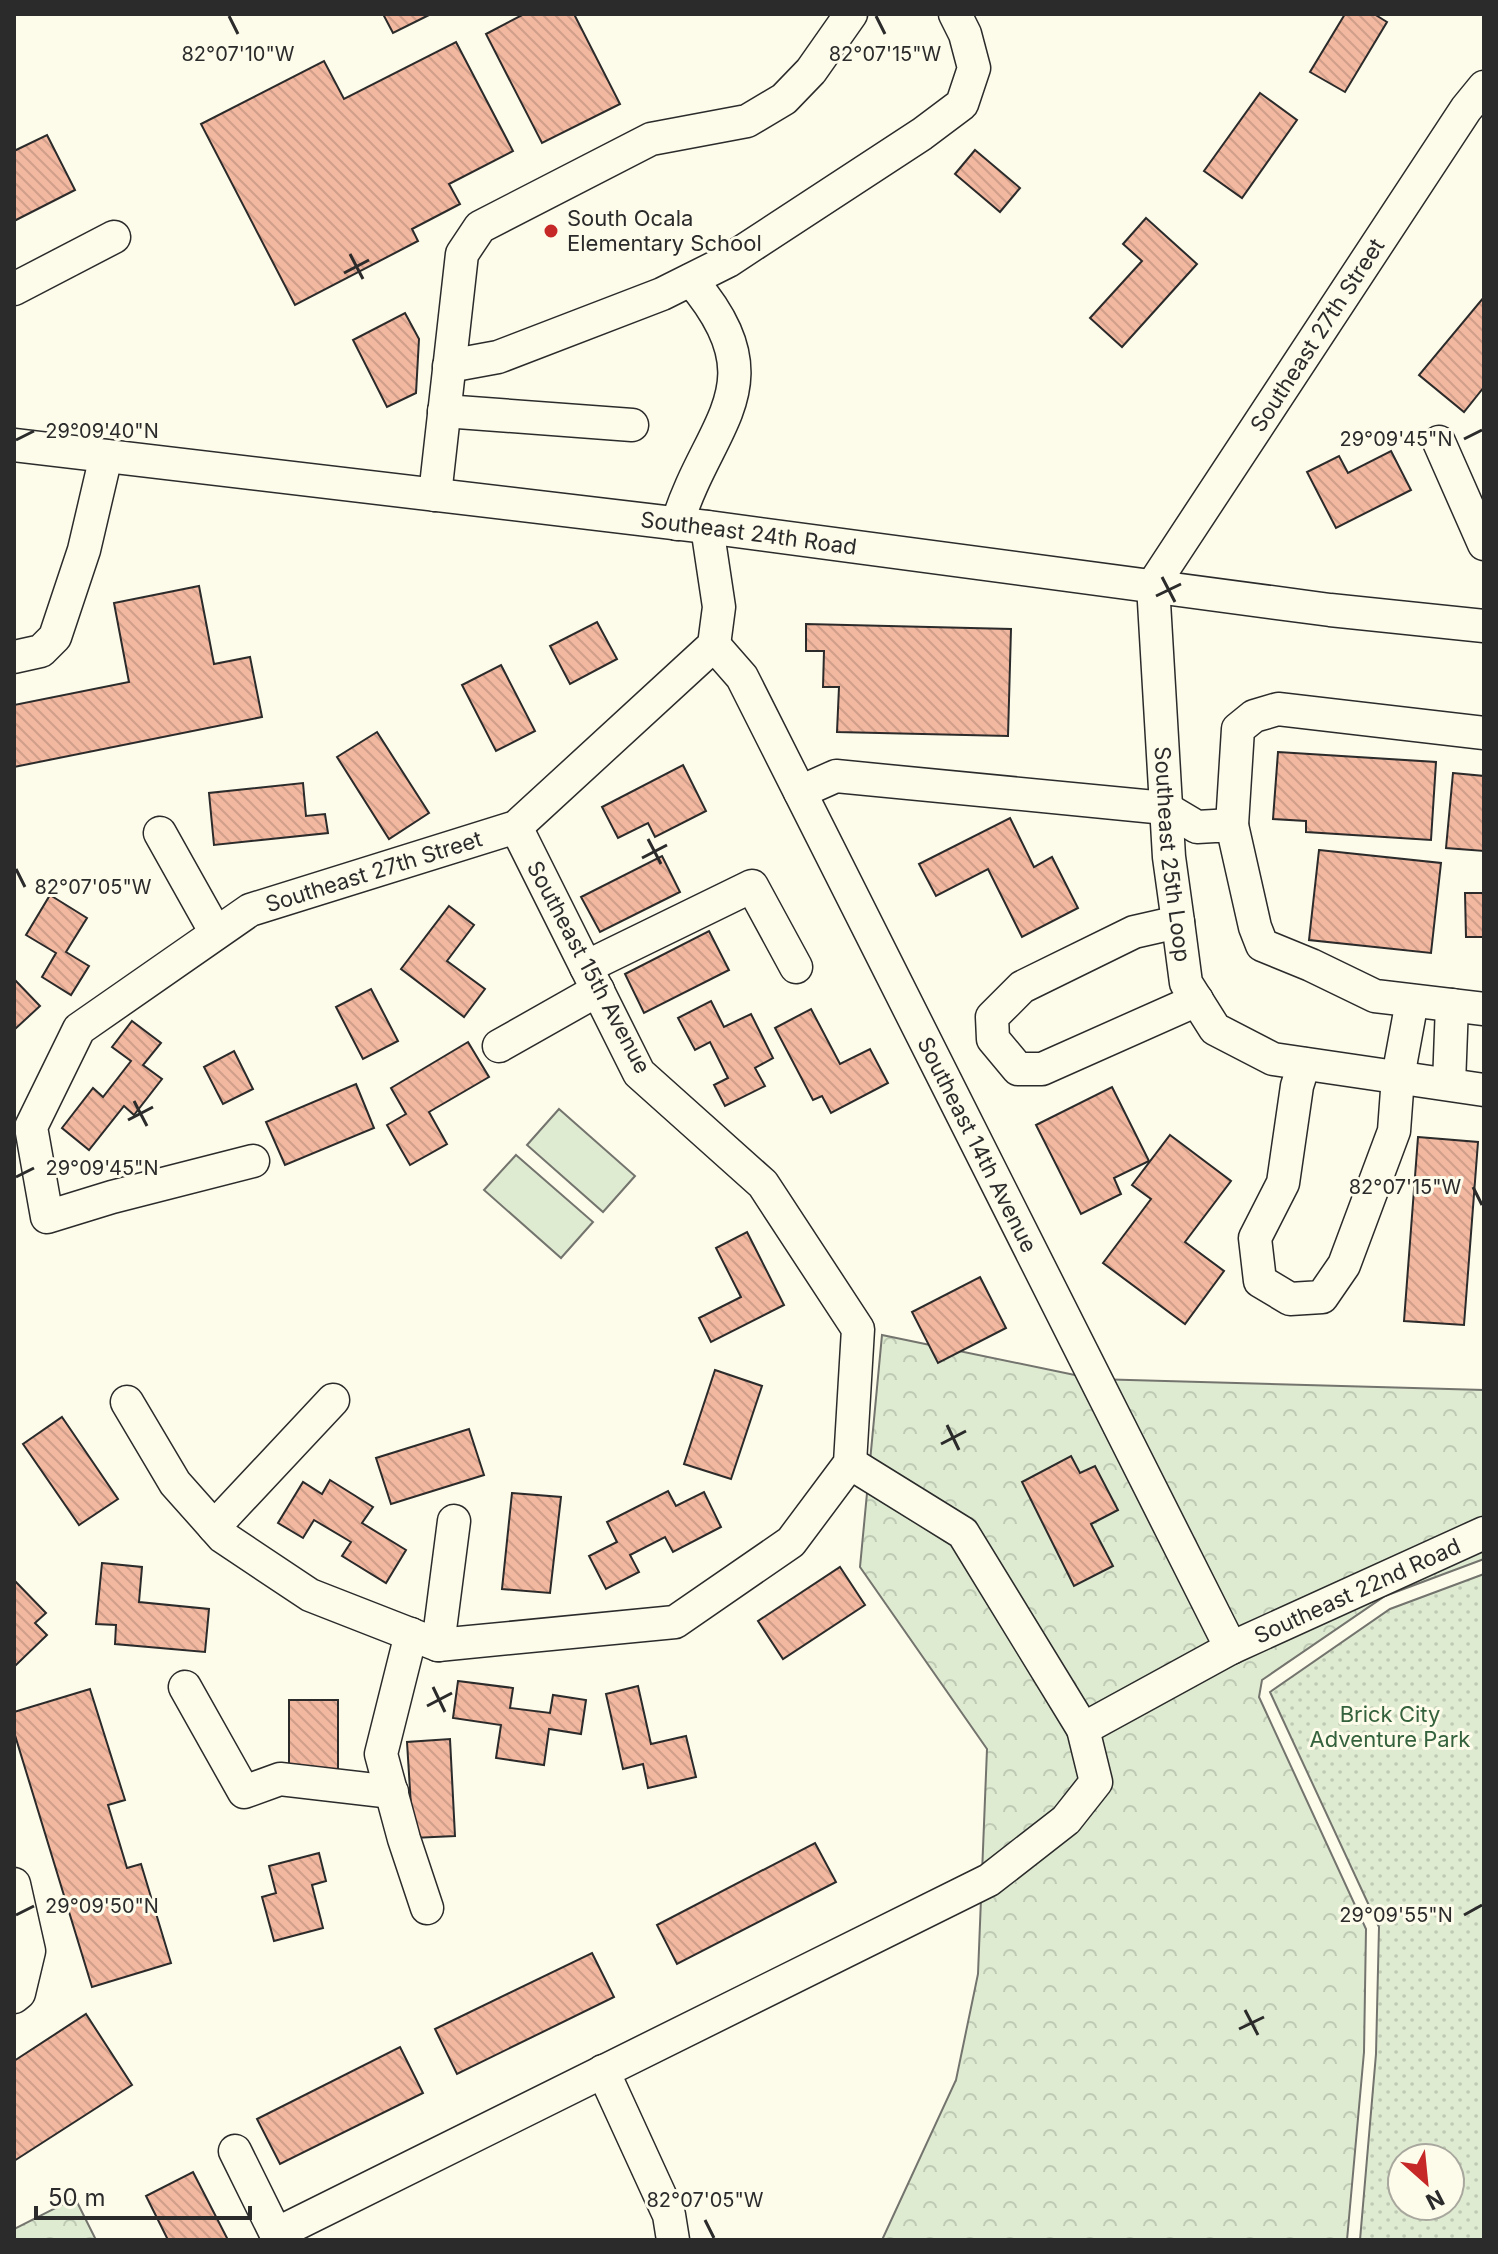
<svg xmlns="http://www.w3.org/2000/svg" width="1498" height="2254" viewBox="0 0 1498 2254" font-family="Inter,sans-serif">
<defs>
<pattern id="forest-crowns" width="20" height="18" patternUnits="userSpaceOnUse" patternTransform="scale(2)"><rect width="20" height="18" fill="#deebd1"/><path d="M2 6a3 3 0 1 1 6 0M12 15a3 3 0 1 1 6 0" fill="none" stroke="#bfcab4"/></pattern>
<pattern id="park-dots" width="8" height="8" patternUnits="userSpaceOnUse" patternTransform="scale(2)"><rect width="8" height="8" fill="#deebd1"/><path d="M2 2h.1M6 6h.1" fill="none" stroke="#bfcab4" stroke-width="1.8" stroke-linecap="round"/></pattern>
<pattern id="building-back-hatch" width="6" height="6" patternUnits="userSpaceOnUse" patternTransform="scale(2)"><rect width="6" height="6" fill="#f2b8a0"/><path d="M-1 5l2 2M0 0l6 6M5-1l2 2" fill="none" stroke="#d09e8a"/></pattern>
</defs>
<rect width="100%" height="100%" fill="#fdfbea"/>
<g fill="url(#forest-crowns)" stroke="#74746e" stroke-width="2">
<path d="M882,1335L1094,1379L1484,1390V1559L1385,1596L1262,1680L1259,1697L1366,1929L1364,2052L1347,2240H882L956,2080L978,1974L987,1749L860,1567Z"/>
<path d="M75,2198L96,2240H14V2229Z"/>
</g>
<path fill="url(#park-dots)" stroke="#74746e" stroke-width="2" fill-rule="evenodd" d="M1484,1574V2240H1360L1376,2054L1379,1927L1270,1692L1390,1609ZM1402,2158H1450V2206H1402Z"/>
<g fill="#deebd1" stroke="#74746e" stroke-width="2">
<path d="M559,1109L635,1176L603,1212L527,1145Z"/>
<path d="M516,1155L593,1222L561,1258L484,1190Z"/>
</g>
<g fill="url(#building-back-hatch)" stroke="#2b2b2b" stroke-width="2">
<path d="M383,14H431L393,33Z"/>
<path d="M524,14H574L620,104L542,143L486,34Z"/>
<path d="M1345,14H1374L1387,22L1345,92L1310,72Z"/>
<path d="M456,42L513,151L449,184L460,204L412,229L418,241L295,305L201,124L324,61L344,99Z"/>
<path d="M1260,93L1297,120L1242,198L1204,171Z"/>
<path d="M47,135L75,190L14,221V151Z"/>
<path d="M975,150L1020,188L1000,212L955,174Z"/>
<path d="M1146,218L1197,264L1122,347L1090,318L1142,261L1123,244Z"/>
<path d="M1484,297V387L1464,412L1419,375Z"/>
<path d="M405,313L419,339L416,393L387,407L353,340Z"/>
<path d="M1391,451L1411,490L1336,528L1307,472L1339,456L1348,473Z"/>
<path d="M199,586L214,664L250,657L262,717L14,767V705L129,682L114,603Z"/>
<path d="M597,622L617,659L570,684L550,646Z"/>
<path d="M806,624L1011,629L1008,736L837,732L839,687H823L824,651H806Z"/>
<path d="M501,665L535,731L496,751L462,685Z"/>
<path d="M377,732L429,813L389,839L337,757Z"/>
<path d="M1278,752L1436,762L1431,840L1306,832V821L1273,819Z"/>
<path d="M683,765L706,811L655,837L648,823L618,838L602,807Z"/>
<path d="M1453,773L1484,776V851L1446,848Z"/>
<path d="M303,783L306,816L325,814L328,833L214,845L209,793Z"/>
<path d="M1010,818L1034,867L1052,857L1078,908L1022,937L988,869L936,896L919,864Z"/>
<path d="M1319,850L1441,863L1431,953L1309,940Z"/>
<path d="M662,856L680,892L600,932L581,897Z"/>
<path d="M1465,893H1484V937H1466Z"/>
<path d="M50,895L87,918L66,952L89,966L71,995L42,977L56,953L26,935Z"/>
<path d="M449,906L474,925L447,961L485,989L464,1017L401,969Z"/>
<path d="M709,931L729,970L644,1013L625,974Z"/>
<path d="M14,979L40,1006L14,1030Z"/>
<path d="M371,989L398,1041L363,1059L336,1007Z"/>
<path d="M711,1001L724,1027L751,1014L773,1058L755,1068L765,1086L725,1106L714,1085L728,1078L710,1042L695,1050L678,1018Z"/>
<path d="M811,1009L840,1064L870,1049L888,1083L831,1113L822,1096L813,1100L775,1028Z"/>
<path d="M132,1021L161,1043L143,1065L162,1079L134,1115L124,1106L89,1150L62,1128L93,1088L103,1097L131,1061L112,1047Z"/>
<path d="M468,1042L489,1077L429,1112L447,1144L410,1165L387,1125L406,1114L391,1088Z"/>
<path d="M234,1051L253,1089L223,1104L204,1067Z"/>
<path d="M356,1084L374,1128L285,1165L266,1122Z"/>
<path d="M1112,1087L1149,1161L1114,1178L1121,1194L1081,1214L1036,1125Z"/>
<path d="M1170,1135L1231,1181L1185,1242L1224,1271L1185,1324L1103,1263L1151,1199L1132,1185Z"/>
<path d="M1418,1137L1478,1142L1464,1325L1404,1321Z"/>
<path d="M747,1232L784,1305L711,1342L699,1318L741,1297L716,1248Z"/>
<path d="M980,1277L1006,1328L938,1363L912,1312Z"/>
<path d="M715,1370L762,1386L731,1479L684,1464Z"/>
<path d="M62,1417L118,1499L79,1525L23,1444Z"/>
<path d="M469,1429L484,1475L391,1504L376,1458Z"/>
<path d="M1071,1456L1080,1473L1095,1466L1118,1510L1091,1524L1113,1566L1074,1586L1022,1482Z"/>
<path d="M330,1480L373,1507L362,1523L406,1550L386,1583L342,1556L351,1542L314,1520L303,1538L278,1523L303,1482L322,1494Z"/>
<path d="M668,1491L676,1506L704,1492L721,1527L673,1552L665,1537L630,1555L639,1572L606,1589L589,1556L617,1542L607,1522Z"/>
<path d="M512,1493L561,1497L550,1593L502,1589Z"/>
<path d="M102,1563L142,1567L139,1602L209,1609L205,1652L115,1644L116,1625L96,1624Z"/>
<path d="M840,1567L865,1605L783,1659L758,1621Z"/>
<path d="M14,1580L46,1613L35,1623L47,1635L14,1667Z"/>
<path d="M458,1681L513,1688L510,1708L550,1713L553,1695L586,1700L581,1734L549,1729L544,1765L496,1758L501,1725L453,1718Z"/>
<path d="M638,1686L651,1744L686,1736L696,1777L648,1788L643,1764L623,1769L606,1694Z"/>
<path d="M90,1689L125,1800L108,1805L127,1868L141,1864L171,1963L92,1987L14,1732V1712Z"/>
<rect x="289" y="1700" width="49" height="72"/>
<path d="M450,1739L455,1836L413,1838L407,1742Z"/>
<path d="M815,1843L836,1882L677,1964L657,1925Z"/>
<path d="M319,1853L326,1881L312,1885L323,1928L274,1941L262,1897L276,1893L269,1866Z"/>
<path d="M592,1953L614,1997L457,2074L435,2029Z"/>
<path d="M86,2014L132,2085L14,2161V2061Z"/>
<path d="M400,2047L423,2093L280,2164L257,2119Z"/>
<path d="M193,2172L228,2240H168L146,2196Z"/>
</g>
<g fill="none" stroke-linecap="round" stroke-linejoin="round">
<g stroke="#2b2b2b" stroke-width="35">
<g id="minor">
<path id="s1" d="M1484,87L1466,109L1153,585L1169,857L1178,922L1186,983L1215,1029L1273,1059L1484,1090"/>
<path d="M14,289L114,237"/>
<path d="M449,366L498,357L662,294L728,261L922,134L962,104L974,68L965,34L955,14"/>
<path d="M444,411L632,425"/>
<path d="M1439,442L1484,544"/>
<path id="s2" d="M14,445L707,527L1330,610L1484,626"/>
<path d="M435,495L462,254L480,227L651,139L747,121L784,99L811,71L851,14"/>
<path d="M677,524C708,422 781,385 691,280"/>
<path id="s3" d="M714,645L742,677L1231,1648"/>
<path d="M14,657L41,651L55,637L84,550L106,456"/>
<path d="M800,792L836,776L1165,808L1197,827L1232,825L1255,927L1262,945L1311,965L1375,996L1484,1009"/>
<path d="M1232,825L1238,729L1254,716L1278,709L1484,733"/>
<path d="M160,833L216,933"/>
<path d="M1178,922L1134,932L1022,987L992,1017L993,1039L1018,1069H1042L1197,1000"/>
<path d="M586,967L752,886L796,967"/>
<path d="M499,1046L598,990"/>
<path d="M1304,1064L1297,1086L1283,1183L1255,1238L1260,1281L1290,1299L1322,1297L1344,1265L1394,1131L1398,1077L1412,1001"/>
<path d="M1449,1084L1452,1005"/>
<path id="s4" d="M253,1161L112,1197L47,1217L31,1127L79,1029L250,910L516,827L714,645L719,607L707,527"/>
<path d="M127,1402L175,1483L223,1537L310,1595L438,1645L675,1622L791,1542L850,1463L858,1329L763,1184L639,1073L516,827"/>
<path id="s5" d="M850,1463L963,1533L1083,1729L1231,1648L1484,1533"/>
<path d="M214,1527L333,1400"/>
<path d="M411,1634L381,1754L404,1839L427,1908"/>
<path d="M438,1645L454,1521"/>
<path d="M185,1687L244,1792L280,1779L392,1792"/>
<path d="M14,1884L29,1951L19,1993L14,1997"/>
<path d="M603,2071L669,2215L673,2240"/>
<path d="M235,2151L276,2234"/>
<path d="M277,2240L276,2234L989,1880L1066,1820L1096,1782L1083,1729"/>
</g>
</g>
<use href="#minor" stroke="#fdfbea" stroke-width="32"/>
</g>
<path fill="none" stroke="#2b2b2b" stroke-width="3" d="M229,16L238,34M876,16L885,34M350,254L363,279M344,273L369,260M1464,439L1482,430M16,440L34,431M1162,577L1175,602M1156,596L1181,584M648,839L661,864M642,858L667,845M16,869L25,887M134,1101L147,1126M128,1120L153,1107M16,1177L34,1168M1473,1187L1482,1205M947,1425L959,1450M941,1444L966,1431M433,1687L445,1712M427,1706L452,1693M16,1915L34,1906M1464,1915L1482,1905M1245,2010L1258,2035M1239,2029L1264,2017M705,2220L714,2238"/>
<circle fill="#c62828" stroke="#fdfbea" stroke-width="3" cx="551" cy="231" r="8"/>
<g text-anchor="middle" stroke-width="6" stroke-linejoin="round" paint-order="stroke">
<g font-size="22" fill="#2b2b2b" stroke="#fdfbea" text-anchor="start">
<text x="567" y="226">South Ocala<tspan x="567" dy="25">Elementary School</tspan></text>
</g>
<g font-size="22" fill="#2b2b2b" stroke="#fdfbea">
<text transform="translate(1317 335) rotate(-57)" y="8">Southeast 27th Street</text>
<text dy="8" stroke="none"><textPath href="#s2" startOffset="740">Southeast 24th Road</textPath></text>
<text dy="8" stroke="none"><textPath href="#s1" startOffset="868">Southeast 25th Loop</textPath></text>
<text dy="8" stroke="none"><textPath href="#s4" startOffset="752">Southeast 27th Street</textPath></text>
<text transform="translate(589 967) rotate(62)" y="8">Southeast 15th Avenue</text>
<text dy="8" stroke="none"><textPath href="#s3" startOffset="566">Southeast 14th Avenue</textPath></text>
<text dy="8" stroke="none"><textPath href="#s5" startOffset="670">Southeast 22nd Road</textPath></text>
</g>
<g font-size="22" fill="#34623c" stroke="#fdfbea">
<text x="1390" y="1722">Brick City<tspan x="1390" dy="25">Adventure Park</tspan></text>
</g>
</g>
<g font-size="20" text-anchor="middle" fill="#2b2b2b" stroke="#fdfbea" stroke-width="6" stroke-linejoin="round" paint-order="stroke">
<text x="238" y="61">82°07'10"W</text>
<text x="885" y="61">82°07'15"W</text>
<text x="102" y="438">29°09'40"N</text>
<text x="1396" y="446">29°09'45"N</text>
<text x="93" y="894">82°07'05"W</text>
<text x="102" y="1175">29°09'45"N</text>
<text x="1405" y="1194">82°07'15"W</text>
<text x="102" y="1913">29°09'50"N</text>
<text x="1396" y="1922">29°09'55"N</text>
<text x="705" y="2207">82°07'05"W</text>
</g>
<rect width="1498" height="2254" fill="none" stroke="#2b2b2b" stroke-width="32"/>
<g transform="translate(1426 2182) rotate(153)"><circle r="38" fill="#fdfbea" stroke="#a9a89e" stroke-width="2"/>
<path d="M0-6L14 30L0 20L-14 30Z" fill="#c62828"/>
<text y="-12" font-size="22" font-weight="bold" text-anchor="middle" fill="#2b2b2b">N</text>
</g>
<path d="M36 2206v12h214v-12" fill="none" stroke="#2b2b2b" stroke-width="4"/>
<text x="48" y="2206" font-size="24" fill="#2b2b2b" stroke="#fdfbea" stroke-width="6" paint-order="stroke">50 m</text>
</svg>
